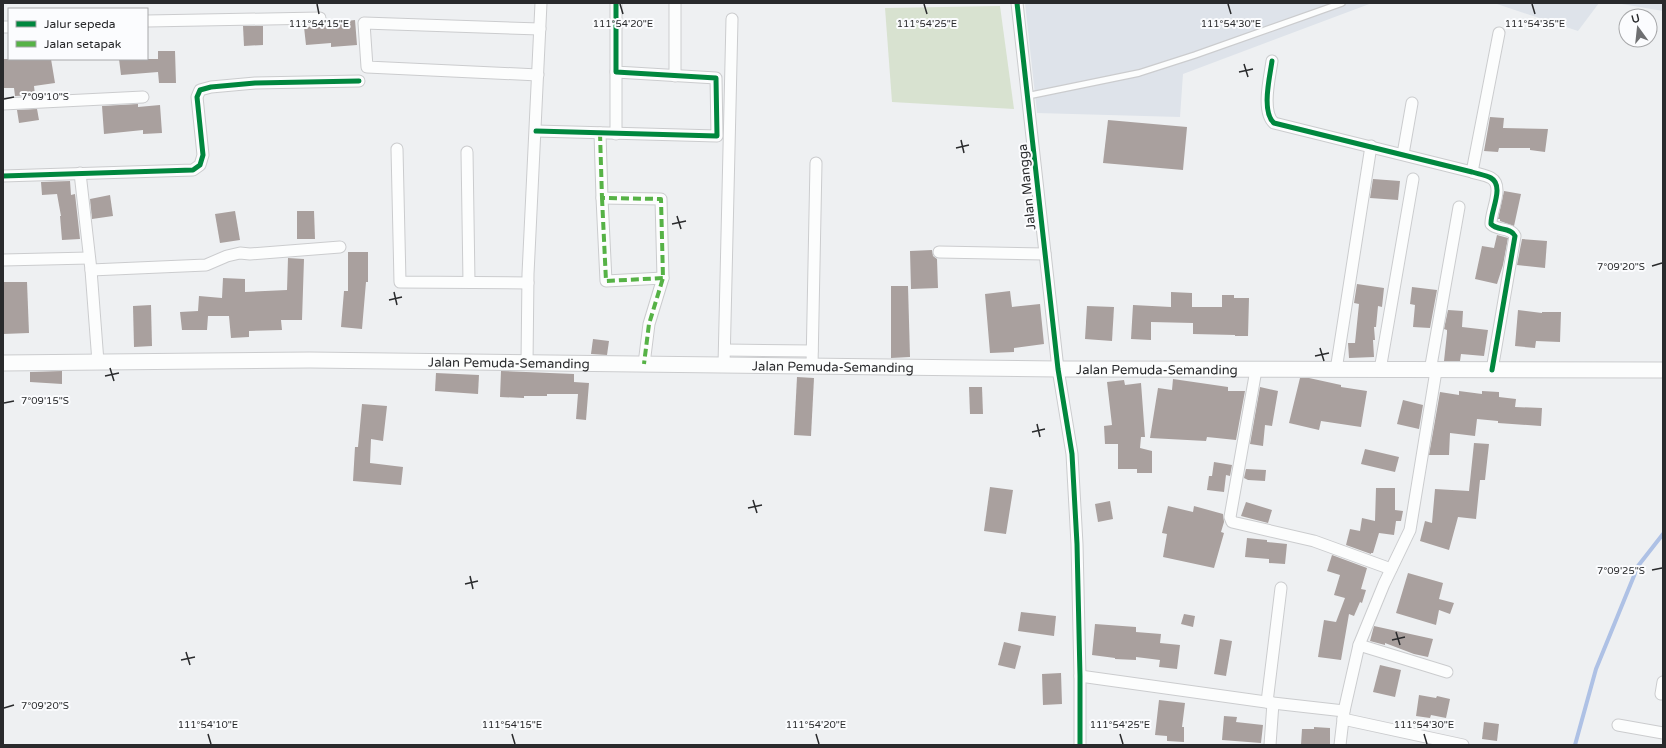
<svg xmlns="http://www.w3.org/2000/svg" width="1666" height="748" viewBox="0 0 1666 748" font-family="'Varela Round',sans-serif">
<rect width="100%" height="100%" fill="#eef0f2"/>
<g fill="#dee3ea">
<path d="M1025,3H1372L1183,74L1180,117L1037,113Z"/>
<path d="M1494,3H1599L1578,31Z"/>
<path d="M1616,3H1663V11Z"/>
</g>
<path fill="#d8e2d0" d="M1000,6L1014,109L892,102L885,8Z"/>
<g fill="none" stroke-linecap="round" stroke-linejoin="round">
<path stroke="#aec1e5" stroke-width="4" d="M1575,745L1596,669L1638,566L1663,534"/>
</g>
<g fill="#a9a09e">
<path d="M355,20L357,45L331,47V43L306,45L304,27L329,25V23Z"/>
<path d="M243,26H263V45L244,46Z"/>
<path d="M158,51H175L176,83H159L158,72L121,75L119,59H158Z"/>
<path d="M3,59H51L55,83L34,86L35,95L15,96L14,88H3Z"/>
<path d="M138,104V107L160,105L162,133L143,134V130L104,134L102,106Z"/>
<path d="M37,109L39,120L19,123L17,110Z"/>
<path d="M1490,117L1504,118L1503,128L1548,129L1545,152L1530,150V148H1499L1498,152L1484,151Z"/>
<path d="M1108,120L1187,127L1183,170L1103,163Z"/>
<path d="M1373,179L1400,181L1398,200L1370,198Z"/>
<path d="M70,181L71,195L75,194L80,239L62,240L60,216H61L57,194L42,195L41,182Z"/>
<path d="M1504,191L1521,194L1514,226L1500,221V219H1498Z"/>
<path d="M110,195L113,216L92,219L90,199Z"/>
<path d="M235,211L240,240L220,243L215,214Z"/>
<path d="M297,211H314L315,239H297Z"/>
<path d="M1497,235L1508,238L1503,265L1497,284L1475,279L1482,246L1494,248Z"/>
<path d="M1522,239L1547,241L1545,268L1517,265Z"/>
<path d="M932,250L933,256L937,259L938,288L911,289L910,251Z"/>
<path d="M348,252H368V282H366L362,329L341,327L344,291H348Z"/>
<path d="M288,258L304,259L302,320H281L282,330L249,331V337L231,338L229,316H208L207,330H182L180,312L198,311L199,296L222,298L223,278L245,279V292L287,290Z"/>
<path d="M3,282H27L29,333L3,334Z"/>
<path d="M1357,284L1384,288L1382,307L1378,306L1376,327H1374L1375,340H1373L1374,357L1349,358L1348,343H1355L1359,304L1354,303Z"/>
<path d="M891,286H908L910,357L891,358Z"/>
<path d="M1412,287L1437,290L1430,328L1413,327L1415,305L1410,304Z"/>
<path d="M1010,291L1012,307L1040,304L1044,344L1014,348V352L990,353L985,294Z"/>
<path d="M1171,292L1192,293V307H1222V295H1234V298H1249L1248,336H1235V335L1193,334V323L1151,322V340L1131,339L1133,305L1171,307Z"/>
<path d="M151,305L152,346L134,347L133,306Z"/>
<path d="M1087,306L1114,307L1112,341L1085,339Z"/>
<path d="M1448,310L1463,311L1462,327L1488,330L1484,356L1461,354L1460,361H1444L1447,333V330L1444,329Z"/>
<path d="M1518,310L1542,313V312H1561L1560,342L1536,341L1535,348L1515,346Z"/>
<path d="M593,339L609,341L607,355L591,354Z"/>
<path d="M62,371V384L30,382V372Z"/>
<path d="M501,371L574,374V382L589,383L586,420L576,419L578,394H547V396H524V398L500,397Z"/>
<path d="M436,373L479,375L478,394L435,391Z"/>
<path d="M797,377L814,378L811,436L794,435Z"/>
<path d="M1300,378H1309L1341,385V387L1367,391L1361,427L1321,421L1319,430L1289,423Z"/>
<path d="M1173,379L1228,387V391H1245L1236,440L1207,437L1206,441L1150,438L1158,388L1172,390Z"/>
<path d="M1124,380L1125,385L1141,383L1145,437H1141L1140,448L1152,451V473H1137V469H1118V444H1105L1104,426L1112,425L1107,382Z"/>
<path d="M969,387H982L983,414H970Z"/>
<path d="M1260,387L1278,391L1272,426L1265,425L1263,446L1250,444Z"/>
<path d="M1459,391L1482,394V391L1499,392V397L1516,399L1515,407L1542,408L1541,426L1498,423V421L1477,419L1475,436L1450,433L1449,455H1429L1440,392L1459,395Z"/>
<path d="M1403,400L1423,405L1419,429L1397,424Z"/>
<path d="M362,404L387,406L383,441L371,439L370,463L403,467L401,485L353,481L355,447H358Z"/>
<path d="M1474,443L1489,444L1485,480H1480L1476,519L1458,517L1449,550L1420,541L1425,521L1432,523L1435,489L1469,491Z"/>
<path d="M1365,449L1399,457L1395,472L1361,464Z"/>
<path d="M1214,462L1232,465L1230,476L1226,475L1224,492L1207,490L1209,476H1212Z"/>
<path d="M1246,469L1266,470L1265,481L1248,480L1244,478Z"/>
<path d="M990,487L1013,490L1006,534L984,531Z"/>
<path d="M1376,488H1395V510L1403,511L1401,521H1396L1394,535L1379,533L1373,553H1371V554L1346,545L1350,529L1360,531L1362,518L1375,521Z"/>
<path d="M1110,501L1113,519L1098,522L1095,504Z"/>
<path d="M1246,502L1272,510L1268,523L1241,516Z"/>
<path d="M1168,506L1193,512L1194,506L1223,514L1224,522L1221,532L1224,533L1214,568L1163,557L1167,534L1162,533Z"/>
<path d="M1247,538L1267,540V542L1287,544L1285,564L1269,563V559L1245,557Z"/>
<path d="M1332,555L1367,568L1361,589L1366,590L1362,603L1360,602L1354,616L1349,614L1341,660L1318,657L1324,620L1336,622L1345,598L1334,595L1340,575L1327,571Z"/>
<path d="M1408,573L1443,583L1439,599L1454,603L1450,614L1439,610L1436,625L1396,613Z"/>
<path d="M1021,612L1056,616L1054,636L1018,631Z"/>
<path d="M1184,614L1195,616L1193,627L1181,624Z"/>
<path d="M1095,624L1136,627V632L1161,634L1160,643L1180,645L1177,669L1159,667L1160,660L1136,657V660L1115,659V658L1092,655Z"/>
<path d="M1374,626L1433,639L1428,657L1414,654L1385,643V645L1370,641Z"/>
<path d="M1220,639L1232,641L1226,676L1214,674Z"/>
<path d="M1004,642L1021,646L1015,669L998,665Z"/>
<path d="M1380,665L1401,670L1395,697L1373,692Z"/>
<path d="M1061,673L1062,704L1043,705L1042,674Z"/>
<path d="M1419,695L1436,698L1437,696L1450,699L1446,718L1431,715L1430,718L1416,716Z"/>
<path d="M1159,700L1185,703L1182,727H1184V742L1167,741V736L1155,735Z"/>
<path d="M1224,716L1237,717L1236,722L1263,725L1261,743L1222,740Z"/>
<path d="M1484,722L1499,724L1497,741L1482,739Z"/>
<path d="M1314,727L1330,728V745H1301L1302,729H1314Z"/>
</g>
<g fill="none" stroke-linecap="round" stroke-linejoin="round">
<g stroke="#cbccce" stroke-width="8">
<path id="service" d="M1027,96L1139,73L1195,55L1342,3"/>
</g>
<g stroke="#cbccce" stroke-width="13">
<g id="minor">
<path d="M675,3V76"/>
<path d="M1017,3L1058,369L1072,454L1077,544L1080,676V745"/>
<path d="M147,21L320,18"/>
<path d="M3,27H9"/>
<path d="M1272,61C1270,76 1261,112 1274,123L1472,172C1478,174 1486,175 1491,178C1505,186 1490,212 1491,224C1497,231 1511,227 1515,236L1492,370"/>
<path d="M538,75L367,67L364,23L540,29"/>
<path d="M3,104L143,97"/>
<path d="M536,131L717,136L716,78L616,72V3"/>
<path d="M600,133L602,198L661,199L663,278L649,324L644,364"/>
<path d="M616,134V72"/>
<path d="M397,149L400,282L528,283"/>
<path d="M467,152L469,282"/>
<path d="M1403,154L1412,103"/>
<path d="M1472,172L1499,33"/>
<path d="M80,173L91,270L98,362"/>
<path d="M3,176L193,170L200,165L203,155L197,97L200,90L211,87L255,83L359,81"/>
<path d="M602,198L606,281L663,278"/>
<path d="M939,252L1045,254"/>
<path d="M3,260L89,258"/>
<path d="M91,270L206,265L227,256L240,253L250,254L340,247"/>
<path d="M725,350L812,351"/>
<path d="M527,363L528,274L541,3"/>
<path d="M724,365L732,19"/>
<path d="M812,366L816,163"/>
<path d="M1256,370L1230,517L1232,522L1314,541L1391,569"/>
<path d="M1336,370L1371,146"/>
<path d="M1380,370L1413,179"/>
<path d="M1430,371L1459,207"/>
<path d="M1359,645L1447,672"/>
<path d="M1080,676L1273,703L1344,711"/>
<path d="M1663,682L1661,694H1663"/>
<path d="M1267,702L1281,588"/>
<path d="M1343,719L1463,745"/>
<path d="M1618,725L1663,733"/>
<path d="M1270,745L1273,703"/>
<path d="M1340,745L1344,711L1359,645L1384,584L1410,530L1436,371"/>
</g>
</g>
<g stroke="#cbccce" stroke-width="17">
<g id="secondary">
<path id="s1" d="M3,363L310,360L1058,369L1663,370"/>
</g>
</g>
<use href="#service" stroke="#fcfdfd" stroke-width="5.5"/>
<use href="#minor" stroke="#fcfdfd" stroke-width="11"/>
<use href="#secondary" stroke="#fcfdfd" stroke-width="15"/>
<g stroke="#56b246" stroke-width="4" stroke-dasharray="8 4" stroke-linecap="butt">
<path d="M600,133L602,198L661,199L663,278L649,324L644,364"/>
<path d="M602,198L606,281L663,278"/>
</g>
<g stroke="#fbfcfe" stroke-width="8">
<g id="cycleway">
<path d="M1017,3L1058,369L1072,454L1077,544L1080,676V745"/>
<path d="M1272,61C1270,76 1261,112 1274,123L1472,172C1478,174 1486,175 1491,178C1505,186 1490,212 1491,224C1497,231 1511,227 1515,236L1492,370"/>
<path d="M536,131L717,136L716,78L616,72V3"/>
<path d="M3,176L193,170L200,165L203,155L197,97L200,90L211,87L255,83L359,81"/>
</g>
</g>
<use href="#cycleway" stroke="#00873e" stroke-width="5"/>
</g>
<path fill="none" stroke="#292a2c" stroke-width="1.5" d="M317,4L319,14M620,4L623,14M924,4L927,14M1228,4L1231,14M1532,4L1535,14M1244,64L1248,77M1239,72L1253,69M4,99L14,97M961,140L964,153M956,148L969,145M677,216L681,229M672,224L686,221M1652,266L1662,263M394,292L397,305M389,300L402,297M1320,348L1324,361M1315,356L1329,353M110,368L114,381M105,376L119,373M4,403L14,401M1037,424L1040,437M1032,432L1045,429M753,500L757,513M748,508L762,505M1652,570L1662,568M470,576L473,589M465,584L478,581M1396,632L1400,645M1392,640L1405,637M186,652L190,665M181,660L195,657M4,708L14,705M208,734L211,744M512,734L515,744M816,734L819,744M1120,734L1123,744M1424,734L1427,744"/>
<g text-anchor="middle" stroke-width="4" stroke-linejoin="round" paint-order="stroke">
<g font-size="13" fill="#292a2c" stroke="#fbfcfe">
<text transform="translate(1026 187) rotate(-96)" y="5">Jalan Mangga</text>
<text dy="5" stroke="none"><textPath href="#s1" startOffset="506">Jalan Pemuda-Semanding</textPath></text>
<text dy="5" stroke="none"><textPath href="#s1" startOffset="830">Jalan Pemuda-Semanding</textPath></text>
<text dy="5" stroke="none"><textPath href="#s1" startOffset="1154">Jalan Pemuda-Semanding</textPath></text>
</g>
</g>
<g font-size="10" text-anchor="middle" fill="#292a2c" stroke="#fbfcfe" stroke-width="4" stroke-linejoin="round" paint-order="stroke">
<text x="319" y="27">111°54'15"E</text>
<text x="1535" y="27">111°54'35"E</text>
<text x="623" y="27">111°54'20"E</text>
<text x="927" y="27">111°54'25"E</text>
<text x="1231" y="27">111°54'30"E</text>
<text x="45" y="100">7°09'10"S</text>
<text x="1621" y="270">7°09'20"S</text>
<text x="45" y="404">7°09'15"S</text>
<text x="1621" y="574">7°09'25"S</text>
<text x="45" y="709">7°09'20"S</text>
<text x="208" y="728">111°54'10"E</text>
<text x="512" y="728">111°54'15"E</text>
<text x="816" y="728">111°54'20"E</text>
<text x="1120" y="728">111°54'25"E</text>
<text x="1424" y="728">111°54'30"E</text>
</g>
<rect width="1666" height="748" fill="none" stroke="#292a2c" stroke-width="8"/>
<rect x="8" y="8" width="140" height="52" fill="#fbfcfe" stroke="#a7a8aa"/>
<rect x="16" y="21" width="20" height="6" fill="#00873e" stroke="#a7a8aa"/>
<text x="44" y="28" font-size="12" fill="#292a2c">Jalur sepeda</text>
<rect x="16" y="41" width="20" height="6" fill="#56b246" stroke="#a7a8aa"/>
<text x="44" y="48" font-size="12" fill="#292a2c">Jalan setapak</text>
<g transform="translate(1638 28) rotate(345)"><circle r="19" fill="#fbfcfe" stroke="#a7a8aa"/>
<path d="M0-3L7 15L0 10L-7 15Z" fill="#6e6f71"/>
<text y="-6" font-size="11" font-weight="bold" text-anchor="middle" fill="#292a2c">U</text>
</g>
</svg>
